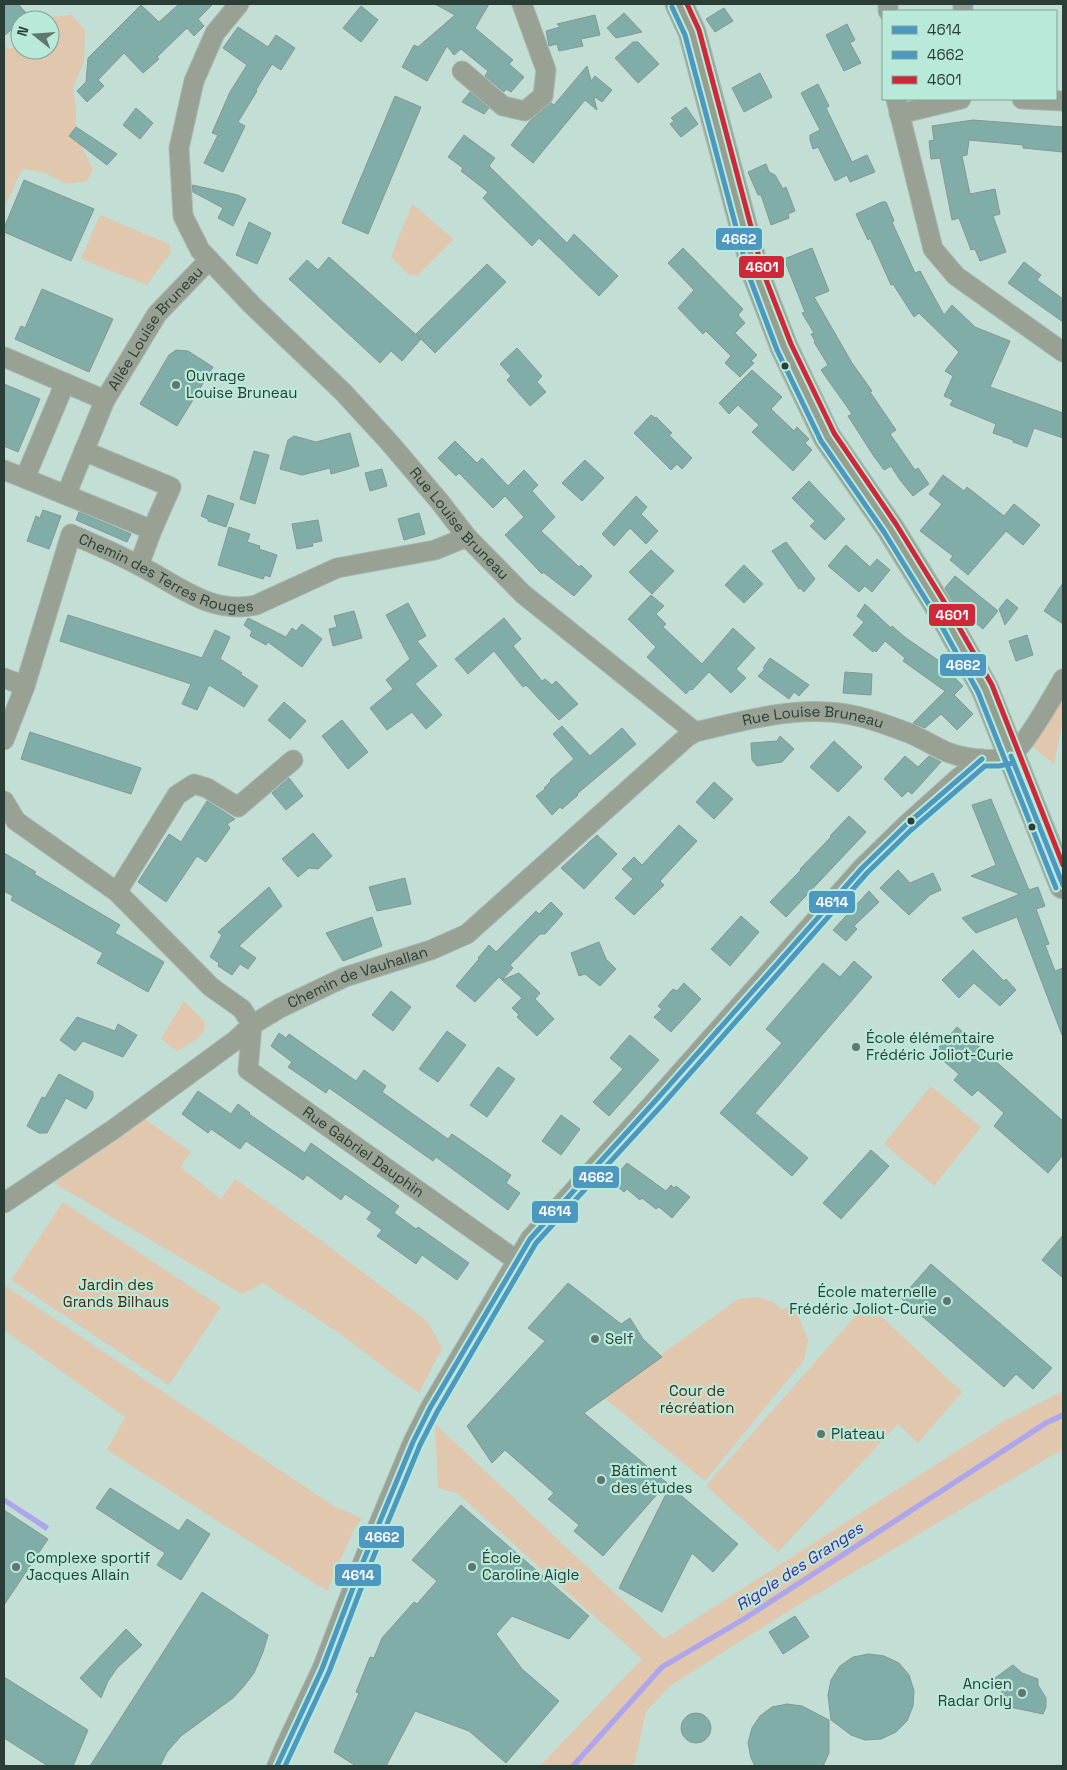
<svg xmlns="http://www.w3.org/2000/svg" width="1067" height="1770" viewBox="0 0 1067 1770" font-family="'Space Grotesk',sans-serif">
<rect width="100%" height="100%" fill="#c3ded5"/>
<g fill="#e0c7ad">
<path d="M72,15L85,30L84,62L73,88L76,108V123L81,145L93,170L87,181L66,184L43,172L22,169L4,208V44L7,49L17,47L20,45V50H50L49,20L53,17Z"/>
<path d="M412,204L454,239L418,275H409L391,257Z"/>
<path d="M100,215L169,244L171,252L147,285L81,259Z"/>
<path d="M1063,692V720L1054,764L1032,746Z"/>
<path d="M184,1001L205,1022C206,1038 189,1044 177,1051L161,1039Z"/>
<path d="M931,1086L981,1127L934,1186L884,1144Z"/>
<path d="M145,1119L191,1152L180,1167L221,1199L235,1179L322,1241L428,1322L442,1348L419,1393L339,1333L263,1283L242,1294L54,1183Z"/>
<path d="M63,1202L221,1307L169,1385L11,1280Z"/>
<path d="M4,1285L335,1507L362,1518L354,1529L327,1591L107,1450L125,1417L4,1330Z"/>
<path d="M758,1297L773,1302L782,1310L790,1305L800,1320L808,1340L804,1360L705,1481L603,1397L738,1299Z"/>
<path d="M867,1303L962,1392L918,1443L898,1424L778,1552L706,1486Z"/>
<path d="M1063,1391V1449L800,1604L671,1685L646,1711L635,1762L631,1766H540L642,1659L457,1493L438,1488L435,1424L664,1639L1004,1421Z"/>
</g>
<path fill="#aea6ed" d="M4,1497L49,1526L46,1531L4,1503Z"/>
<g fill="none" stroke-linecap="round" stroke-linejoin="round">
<path stroke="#aea6ed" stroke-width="5.5" d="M573,1766L662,1667L744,1619L1046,1423L1063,1415"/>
</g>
<g fill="#81ada8" stroke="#839894">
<path d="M4,4H18L28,15L4,36Z"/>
<path d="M179,4H213L198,19L204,26L194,36L187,28L157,57L159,59L143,73L124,53L98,80L104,86L87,102L77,91L86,82L88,58L141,5L159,22Z"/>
<path d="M435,4H489L475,28L513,60L509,64L524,77L511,92L506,89L504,92L485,76L488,71L461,49L454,55L447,46L427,81L402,67L414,45L418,47L455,15Z"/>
<path d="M361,6L378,20L361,42L343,28Z"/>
<path d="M724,8L733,21L715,32L706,19Z"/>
<path d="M624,13L642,32L616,38L607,28Z"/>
<path d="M595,15L600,35L581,39L583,46L559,51L557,44L549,46L546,31L560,27L557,24Z"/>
<path d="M847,24L855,40L850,43L861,63L844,71L826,35Z"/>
<path d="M238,27L268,47L276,35L295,48L281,70L272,64L256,90L257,91L238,122L245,126L223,172L204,163L218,135L212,133L230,92L247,65L223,48Z"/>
<path d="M633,42H638L659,64L638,83L615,58Z"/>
<path d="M587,66L591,81L595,76L612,90L602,102L595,97L594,98L597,110L585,100L533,163L511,145L530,121L551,103L554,105Z"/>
<path d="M760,73L772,97L744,112L732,88Z"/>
<path d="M818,84L829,106L826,108L852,162L867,155L875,172L850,182L847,175L835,181L818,147L813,149L810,140V135L820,130L801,93Z"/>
<path d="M470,92L489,108L484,114L462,102Z"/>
<path d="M395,96L421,107L368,234L342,223Z"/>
<path d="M686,107L698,124L681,137L670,124L674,121L671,118Z"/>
<path d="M136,108L153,123L140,139L123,125Z"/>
<path d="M973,120L1063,127V152L1023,148V145L969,140L967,155L962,156L970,194L995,189L1000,214L993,216L1006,252L980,261L975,249L971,250L959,218L952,220L940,158L931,159L929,141L934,140L932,126Z"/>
<path d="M76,127L117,154L107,165L69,136Z"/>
<path d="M464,135L495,158L489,166L567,243L574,234L618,276L599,296L539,238L532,246L483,198L488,192L461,171L463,168L448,157Z"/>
<path d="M766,164L769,172L775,175L783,189L786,187L795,211L788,214L789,218L771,225L761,195H758L748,172Z"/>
<path d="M24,180L94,209L71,261L4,232V228Z"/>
<path d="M192,185L238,195L246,199L233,226L218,218L223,208L193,192Z"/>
<path d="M882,202H886L894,221L892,222L915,273L920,271L944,315L952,305L975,327L1010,341L990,387L1063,413V438L1034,428L1027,447L1013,442V440L993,433L996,424L950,405L953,400L944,396L953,376L945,371L959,352L919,313L914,317L893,284L891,285L870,238L868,240L856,214Z"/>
<path d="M249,222L271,233L257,264L236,255Z"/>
<path d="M683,248L743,309L738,315L745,323L735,333L757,355L751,361L754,363L740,377L725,363L731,356L706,331L703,334L678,308L694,290L668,263Z"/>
<path d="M812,248L829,291L814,297L852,363L872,391L870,392L896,430L890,434L915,470L918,468L929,484L913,496L900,480L891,466L884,470L873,455L848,416L852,414L821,370L828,365L814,342L815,341L811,334L814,333L802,313L805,312L784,259Z"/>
<path d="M329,257L421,339L402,361L391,351L380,363L289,279L307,260L318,270Z"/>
<path d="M1024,262L1041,275L1037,280L1063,299V322L1008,283Z"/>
<path d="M487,264L506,282L435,353L416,334Z"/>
<path d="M42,289L113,319L89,372L15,339L21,326L25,328Z"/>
<path d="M517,348L542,376L537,382L546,392L530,406L507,380L511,376L500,364Z"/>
<path d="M176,350L188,351L213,367L177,426L140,404L169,355Z"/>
<path d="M752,370L782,397L771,409L794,431L797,427L809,439L805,443L812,450L793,471L752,432L759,425L738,405L729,414L719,403Z"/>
<path d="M4,384L40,399L18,452L4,446Z"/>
<path d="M651,415L655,418L656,417L672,433L669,435L692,458L682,469L677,464L671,470L634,433Z"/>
<path d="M350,433L359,466L331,474L330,468L302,475L280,469L288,440L294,436L316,442Z"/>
<path d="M455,441L477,463L482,458L508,486L524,470L538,485L532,491L555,517L541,531L579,567L581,565L592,576L574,596L543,572L542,574L505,535L524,517L505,496L493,508L459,473L456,476L438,458Z"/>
<path d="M254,451L269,455L255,504L240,499Z"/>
<path d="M585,460L604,478L582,501L562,483Z"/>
<path d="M382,469L387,486L370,491L365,473Z"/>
<path d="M943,475L964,491L967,487L1004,516L1014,504L1040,525L1023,545L1006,531L968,575L950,560L953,556L920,531L942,504L929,494Z"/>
<path d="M809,481L845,519L825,540L810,526L815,521L792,498Z"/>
<path d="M208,495L234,504L226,527L208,521V519L201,516Z"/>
<path d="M636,496L647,507L641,514L658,531L646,544L630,528L614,546L602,534Z"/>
<path d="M43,510L61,516L49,549L27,541L36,516L40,518Z"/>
<path d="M79,512L131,534L127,542L76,520Z"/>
<path d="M419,513L425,534L404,540L398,519Z"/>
<path d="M318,520L322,541L312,543L313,546L297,549L292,524Z"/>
<path d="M229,527L250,534L247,542L260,546L259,549L277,555L270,577L265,575L263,579L218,565Z"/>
<path d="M786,542L815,579L804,592L800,588L799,589L772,551Z"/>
<path d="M846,545L870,567L877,559L890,570L872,592L865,586L859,592L828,566Z"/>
<path d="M651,550L674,571L652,594L629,572Z"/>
<path d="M744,565L763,584L744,603L725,585Z"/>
<path d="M955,576L998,611L983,629L956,607L945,588Z"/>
<path d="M1063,583V624L1044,611Z"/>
<path d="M651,595L664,606L656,614L666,624L663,627L702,664L733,628L755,648L736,669L746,678L731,693L709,672L692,690L690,689L686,694L647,657L656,647L628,619Z"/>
<path d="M1007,599L1018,608L1005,625L999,609Z"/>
<path d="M408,603L426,636L417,641L437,666L415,684L442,715L426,729L412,712L387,730L370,708L393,689L386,680L410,659L386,615Z"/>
<path d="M865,604L891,628L892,626L906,638L948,667L946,669L963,686L954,695L973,714L957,730L941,714L925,728L913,723L945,691L903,661L905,658L885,641L876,652L874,650L873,652L853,635L864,622L857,616Z"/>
<path d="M354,611L362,638L333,646L329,629L337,627L334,616Z"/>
<path d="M68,615L202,658L215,630L230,637L220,659L242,673L240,674L258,686L244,707L209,685L197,710L182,704L191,684L60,641Z"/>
<path d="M248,618L286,637L292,628L296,631L302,624L322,639L302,667L268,642L266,645L250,636L252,631L244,625Z"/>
<path d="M504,618L521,639L513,646L542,681L545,679L552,685L556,681L578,704L559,720L526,685L523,687L494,651L468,674L455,659Z"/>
<path d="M1027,635L1033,655L1016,661L1009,641Z"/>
<path d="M770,658L809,685L799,696L794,692L789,699L758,676L765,669L763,668Z"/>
<path d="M845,672L872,674L871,695L843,693Z"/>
<path d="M284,702L306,721L290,739L268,720Z"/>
<path d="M342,720L368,752L348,769L322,736Z"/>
<path d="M562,726L590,756L622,728L636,744L577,794L578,795L562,809L560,807L552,815L536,796L545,789L544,788L551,781L550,780L574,759L553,734Z"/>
<path d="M30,732L141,768L131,794L21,759Z"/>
<path d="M780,736L794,749L782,762L757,766L752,760L751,743L777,741Z"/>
<path d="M834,741L862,767L838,792L810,767Z"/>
<path d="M905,756L918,767L929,756L941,762L912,794L908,791L902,797L884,779Z"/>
<path d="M289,778L303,796L286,810L272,793Z"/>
<path d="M714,782L733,799L714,819L696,802Z"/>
<path d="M991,799L1029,890L1038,887L1045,906L1036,909L1049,944L1045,945L1055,971L1063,968V1035H1062L1017,917L976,933L962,918L1020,894L971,876L996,865L972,805Z"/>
<path d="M207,801L235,819L227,824L230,828L206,862L197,856L166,902L138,882L169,834L181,842Z"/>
<path d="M849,816L866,832L786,917L770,902L801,870L800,869L831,837L830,836Z"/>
<path d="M679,825L697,841L660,881L664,885L634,915L615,898L633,879L622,869L634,857L642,865Z"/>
<path d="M313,833L332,856L318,869L309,868L298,877L282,859Z"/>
<path d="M597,835L617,854L584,889L561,868Z"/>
<path d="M4,853L36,872L34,874L120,925L115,933L164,962L148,992L97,963L103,953L11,900L13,896L4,891Z"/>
<path d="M898,870L910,883L933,873L941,890L930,895L909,915L880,888Z"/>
<path d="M405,878L411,904L377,911L369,887Z"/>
<path d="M269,887L282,906L239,946L256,958L248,969L240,964L232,975L218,966L219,963L210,957L222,935L218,932Z"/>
<path d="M869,891L879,902L854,926L857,929L846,941L833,930Z"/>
<path d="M551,902L563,914L545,934H540L510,965L513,968L502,980L499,977L475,1002L456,986L479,959L478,958L489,945L496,952L536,911L539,914Z"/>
<path d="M741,916L759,932L730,966L711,949Z"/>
<path d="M372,917L382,946L343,961L326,933Z"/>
<path d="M599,942L606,959L616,969L600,986L585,974L579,976L571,953Z"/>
<path d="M973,950L1004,981L1006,979L1016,990L1000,1006L974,983L959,998L942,980Z"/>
<path d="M854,961L872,977L755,1113L808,1158L792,1176L720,1113L782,1043L766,1029L823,963L840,977Z"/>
<path d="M519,973L540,993L535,999L554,1019L537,1036L517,1017L519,1015L512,1008L522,998L502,980Z"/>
<path d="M684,983L701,999L671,1032L654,1017L662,1009L658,1006L673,989L677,991Z"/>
<path d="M391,991L411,1007L393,1031L372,1015Z"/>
<path d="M77,1017L115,1031L118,1024L137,1035L123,1057L83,1041L75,1051L60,1040Z"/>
<path d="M957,1027L1063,1121V1155L1048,1173L994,1126L1004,1113L978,1090L972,1096L954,1080L959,1074L934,1053Z"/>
<path d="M447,1031L466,1045L438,1082L419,1069Z"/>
<path d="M279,1033L286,1038L289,1034L356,1081L364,1070L386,1086L382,1092L448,1139L452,1134L511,1175L506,1183L520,1193L508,1210L436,1157L433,1161L329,1088L326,1093L288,1067L292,1062L271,1046Z"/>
<path d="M630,1035L659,1060L609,1116L593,1102L623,1069L610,1058Z"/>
<path d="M498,1067L515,1079L487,1117L470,1105Z"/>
<path d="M59,1074L93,1092V1098L86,1109L66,1098L47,1133H39L27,1126L42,1097L45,1098Z"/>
<path d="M198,1091L231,1114L238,1104L250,1113L249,1114L305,1153L311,1143L399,1206L394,1213L416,1229L418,1227L469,1263L457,1280L422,1255L416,1264L377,1236L382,1230L367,1219L372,1212L345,1194L341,1200L307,1175L303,1180L246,1141L240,1149L211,1129L208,1133L182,1114Z"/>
<path d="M561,1115L580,1129L561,1155L542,1141Z"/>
<path d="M871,1150L889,1166L841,1219L823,1203Z"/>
<path d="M627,1163L666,1191L671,1185L674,1188L676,1186L690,1197L672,1218L659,1207L656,1209L642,1198L640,1200L627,1189L624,1192L611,1181Z"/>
<path d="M1063,1235V1278L1042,1260Z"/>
<path d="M931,1264L1052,1368L1033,1389L1016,1374L1004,1387L901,1298Z"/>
<path d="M568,1283L621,1324L630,1318L643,1339L662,1357L584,1413L667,1483L603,1556L574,1531L579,1525L548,1499L554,1493L505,1450L492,1463L467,1426L545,1341L528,1328Z"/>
<path d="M670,1486L738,1544L713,1572L692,1553L662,1612L619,1588Z"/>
<path d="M110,1488L179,1531L187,1519L210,1534L181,1580L157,1565L165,1553L96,1508Z"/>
<path d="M461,1505L589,1616L569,1639L512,1616L496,1634L522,1669L559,1701L506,1763L469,1731L415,1711L386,1766H356L334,1752L359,1693L356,1692L370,1657L374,1658L382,1638L414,1602L417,1604L437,1581L412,1560Z"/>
<path d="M4,1510L48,1539L4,1605Z"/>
<path d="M202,1592L268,1635L263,1652L254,1673L244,1686L233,1698L181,1736L167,1752L160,1766H90Z"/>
<path d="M795,1616L809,1637L783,1654L769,1632Z"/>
<path d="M126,1629L142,1645L117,1668L108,1681L101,1698L80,1678Z"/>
<path d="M869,1654L884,1656L899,1663L909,1675L914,1691L913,1706L907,1721L896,1732L881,1739L865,1740L851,1735L831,1720L828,1695L831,1680L840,1666L853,1657Z"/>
<path d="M1013,1665L1022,1673L1038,1679V1685L1046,1698V1707L1043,1714L1000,1705L1002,1691L995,1678Z"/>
<path d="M4,1677L88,1730L73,1766H48L4,1738Z"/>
<path d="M787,1704L802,1706L829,1720V1753L823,1766H755L751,1758L748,1743L752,1728L760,1716L772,1707Z"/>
<circle cx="696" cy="1728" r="15"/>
</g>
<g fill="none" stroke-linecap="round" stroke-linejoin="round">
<g stroke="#a4b8b1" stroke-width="21">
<g id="street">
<path id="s1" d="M239,4L215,33L194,81L179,148L183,216L200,250L252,305L343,392L389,442L440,502L467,537L523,594L695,732C739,722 783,709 829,712C855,713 882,723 906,732C920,737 933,746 947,752C961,758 995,763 1010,756C1022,751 1055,693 1063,679"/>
<path d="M963,4V11"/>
<path d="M888,11V4"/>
<path d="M462,71L503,106L525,111L543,96L546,70L522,4"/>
<path d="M896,99L933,249L956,276L1063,352"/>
<path d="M1022,99L1063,101"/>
<path d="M899,114L961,99"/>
<path d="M4,357L65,383"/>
<path id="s2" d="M105,400L157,314L209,260"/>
<path d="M4,470L66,495L105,400L65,383L25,478"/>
<path d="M66,495L152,530L171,487L84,451"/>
<path d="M139,565L152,530"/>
<path d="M4,678L25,686"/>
<path id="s3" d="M4,740L25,686L71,534C93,544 116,553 138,565C177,584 209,615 256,605L337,568L435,550L467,537"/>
<path id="s4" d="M4,801L16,821L117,892L211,987L242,1009L252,1025L248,1070L516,1260"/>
<path d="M117,892L177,795L194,784L207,788L238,807L293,760"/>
<path id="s5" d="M4,1203L114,1129L236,1040L252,1025L280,1008L345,977L431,950L467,934L687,737L695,732"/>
<path d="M277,1766L285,1747L322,1669L363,1562L413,1442L430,1408L530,1239L657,1099L862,868L906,825L956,780L982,759"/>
</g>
</g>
<g stroke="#a4b8b1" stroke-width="29">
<path id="secondary" d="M679,4L692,32L756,274L784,347L827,437L890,528L942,612L985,689L1063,885"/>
</g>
<use href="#street" stroke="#98a193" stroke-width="19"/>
<use href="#secondary" stroke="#949f8f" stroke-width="26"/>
<g stroke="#b8e9d9" stroke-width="9">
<g id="bus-1">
<path d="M1011,756L1063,885"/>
<path d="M277,1766L322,1669L363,1562L413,1442L430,1408L530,1239L657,1099L862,868L906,825L982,759"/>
</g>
</g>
<g stroke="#b8e9d9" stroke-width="9">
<g id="bus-2">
<path d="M672,7L685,35L749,276L777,350L821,441L884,532L936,616L978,692L1056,888"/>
<path d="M285,1766L329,1672L370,1565L420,1445L437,1412L536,1243L663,1104L867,873L911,830L985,766H999L1013,763"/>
</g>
</g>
<g stroke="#b8e9d9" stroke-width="9">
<path id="bus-3" d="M687,4L699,30L763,272L791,344L834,433L896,524L948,608L992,685L1063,865"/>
</g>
<use href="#bus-1" stroke="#4c98c1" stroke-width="5"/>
<use href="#bus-2" stroke="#4c98c1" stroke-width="5"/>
<use href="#bus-3" stroke="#cf2939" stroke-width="5"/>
</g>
<g fill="#2a3e37" stroke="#b8e9d9" stroke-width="2">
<circle cx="785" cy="366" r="4.5"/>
<circle cx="911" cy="821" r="4.5"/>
<circle cx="1032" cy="827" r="4.5"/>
</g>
<g fill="#60766e" stroke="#b8e9d9" stroke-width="2">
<circle cx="176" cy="385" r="5"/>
<circle cx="856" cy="1047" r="5"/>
<circle cx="947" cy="1301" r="5"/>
<circle cx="595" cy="1339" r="5"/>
<circle cx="821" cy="1434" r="5"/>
<circle cx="601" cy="1480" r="5"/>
<circle cx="16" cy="1567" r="5"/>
<circle cx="472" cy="1567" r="5"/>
<circle cx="1022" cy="1693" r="5"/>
</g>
<g text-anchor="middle" stroke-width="4.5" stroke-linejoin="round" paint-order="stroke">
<g font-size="15" fill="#2a3e37" stroke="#b8e9d9">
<text dy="5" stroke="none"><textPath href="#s2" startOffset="88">Allée Louise Bruneau</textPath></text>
<text dy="5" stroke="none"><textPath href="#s1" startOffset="642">Rue Louise Bruneau</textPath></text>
<text dy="5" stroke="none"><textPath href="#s3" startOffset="321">Chemin des Terres Rouges</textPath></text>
<text dy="5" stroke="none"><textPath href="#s1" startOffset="1078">Rue Louise Bruneau</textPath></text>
<text dy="5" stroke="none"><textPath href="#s5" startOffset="422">Chemin de Vauhallan</textPath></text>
<text dy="5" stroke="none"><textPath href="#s4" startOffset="524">Rue Gabriel Dauphin</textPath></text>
</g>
<g font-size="15" fill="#2a3e37" stroke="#b8e9d9" text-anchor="start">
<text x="186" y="381">Ouvrage<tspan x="186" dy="17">Louise Bruneau</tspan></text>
<text x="866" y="1043">École élémentaire<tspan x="866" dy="17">Frédéric Joliot-Curie</tspan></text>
<text x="937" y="1297" text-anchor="end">École maternelle<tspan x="937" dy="17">Frédéric Joliot-Curie</tspan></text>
<text x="605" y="1344">Self</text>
<text x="831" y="1439">Plateau</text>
<text x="611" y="1476">Bâtiment<tspan x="611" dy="17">des études</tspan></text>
<text x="26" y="1563">Complexe sportif<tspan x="26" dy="17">Jacques Allain</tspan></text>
<text x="482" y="1563">École<tspan x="482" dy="17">Caroline Aigle</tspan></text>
<text x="1012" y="1689" text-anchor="end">Ancien<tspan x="1012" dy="17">Radar Orly</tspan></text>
</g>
<g font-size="15" fill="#50280c" stroke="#b8e9d9">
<text x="116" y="1290">Jardin des<tspan x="116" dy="17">Grands Bilhaus</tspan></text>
<text x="697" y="1396">Cour de<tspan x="697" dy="17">récréation</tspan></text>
</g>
<g font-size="16" font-style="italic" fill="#4c2199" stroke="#b8e9d9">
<text transform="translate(799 1566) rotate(-33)" y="6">Rigole des Granges</text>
</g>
</g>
<g stroke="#b8e9d9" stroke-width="2">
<rect x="715" y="227" width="48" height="24" rx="5" fill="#4c98c1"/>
<rect x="738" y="255" width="47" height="24" rx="5" fill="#cf2939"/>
<rect x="928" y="603" width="48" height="24" rx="5" fill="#cf2939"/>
<rect x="939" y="653" width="48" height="24" rx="5" fill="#4c98c1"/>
<rect x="808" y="890" width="48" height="24" rx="5" fill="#4c98c1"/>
<rect x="572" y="1165" width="48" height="24" rx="5" fill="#4c98c1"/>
<rect x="531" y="1200" width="48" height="24" rx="5" fill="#4c98c1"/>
<rect x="358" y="1525" width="47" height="24" rx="5" fill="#4c98c1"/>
<rect x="334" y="1563" width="48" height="24" rx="5" fill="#4c98c1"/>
</g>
<g font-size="14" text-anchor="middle" font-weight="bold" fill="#fff">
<text x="739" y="244">4662</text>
<text x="762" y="272">4601</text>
<text x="952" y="620">4601</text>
<text x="963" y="670">4662</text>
<text x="832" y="907">4614</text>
<text x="596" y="1182">4662</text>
<text x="555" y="1216">4614</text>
<text x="382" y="1542">4662</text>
<text x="358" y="1580">4614</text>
</g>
<rect width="1067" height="1770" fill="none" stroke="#2a3e37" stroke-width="10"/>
<rect x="882" y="10" width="175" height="90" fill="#b8e9d9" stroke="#7fa598"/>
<rect x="892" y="26" width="25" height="8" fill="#4c98c1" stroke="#7fa598"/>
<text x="927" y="35" font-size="15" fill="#2a3e37">4614</text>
<rect x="892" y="51" width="25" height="8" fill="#4c98c1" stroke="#7fa598"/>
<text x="927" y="60" font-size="15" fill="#2a3e37">4662</text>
<rect x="892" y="76" width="25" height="8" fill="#cf2939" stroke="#7fa598"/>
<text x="927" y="85" font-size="15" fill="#2a3e37">4601</text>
<g transform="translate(35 35) rotate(287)"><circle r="24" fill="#b8e9d9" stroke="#7fa598"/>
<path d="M0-4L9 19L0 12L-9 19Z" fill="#60766e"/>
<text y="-8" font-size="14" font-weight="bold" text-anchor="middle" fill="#2a3e37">N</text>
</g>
</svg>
